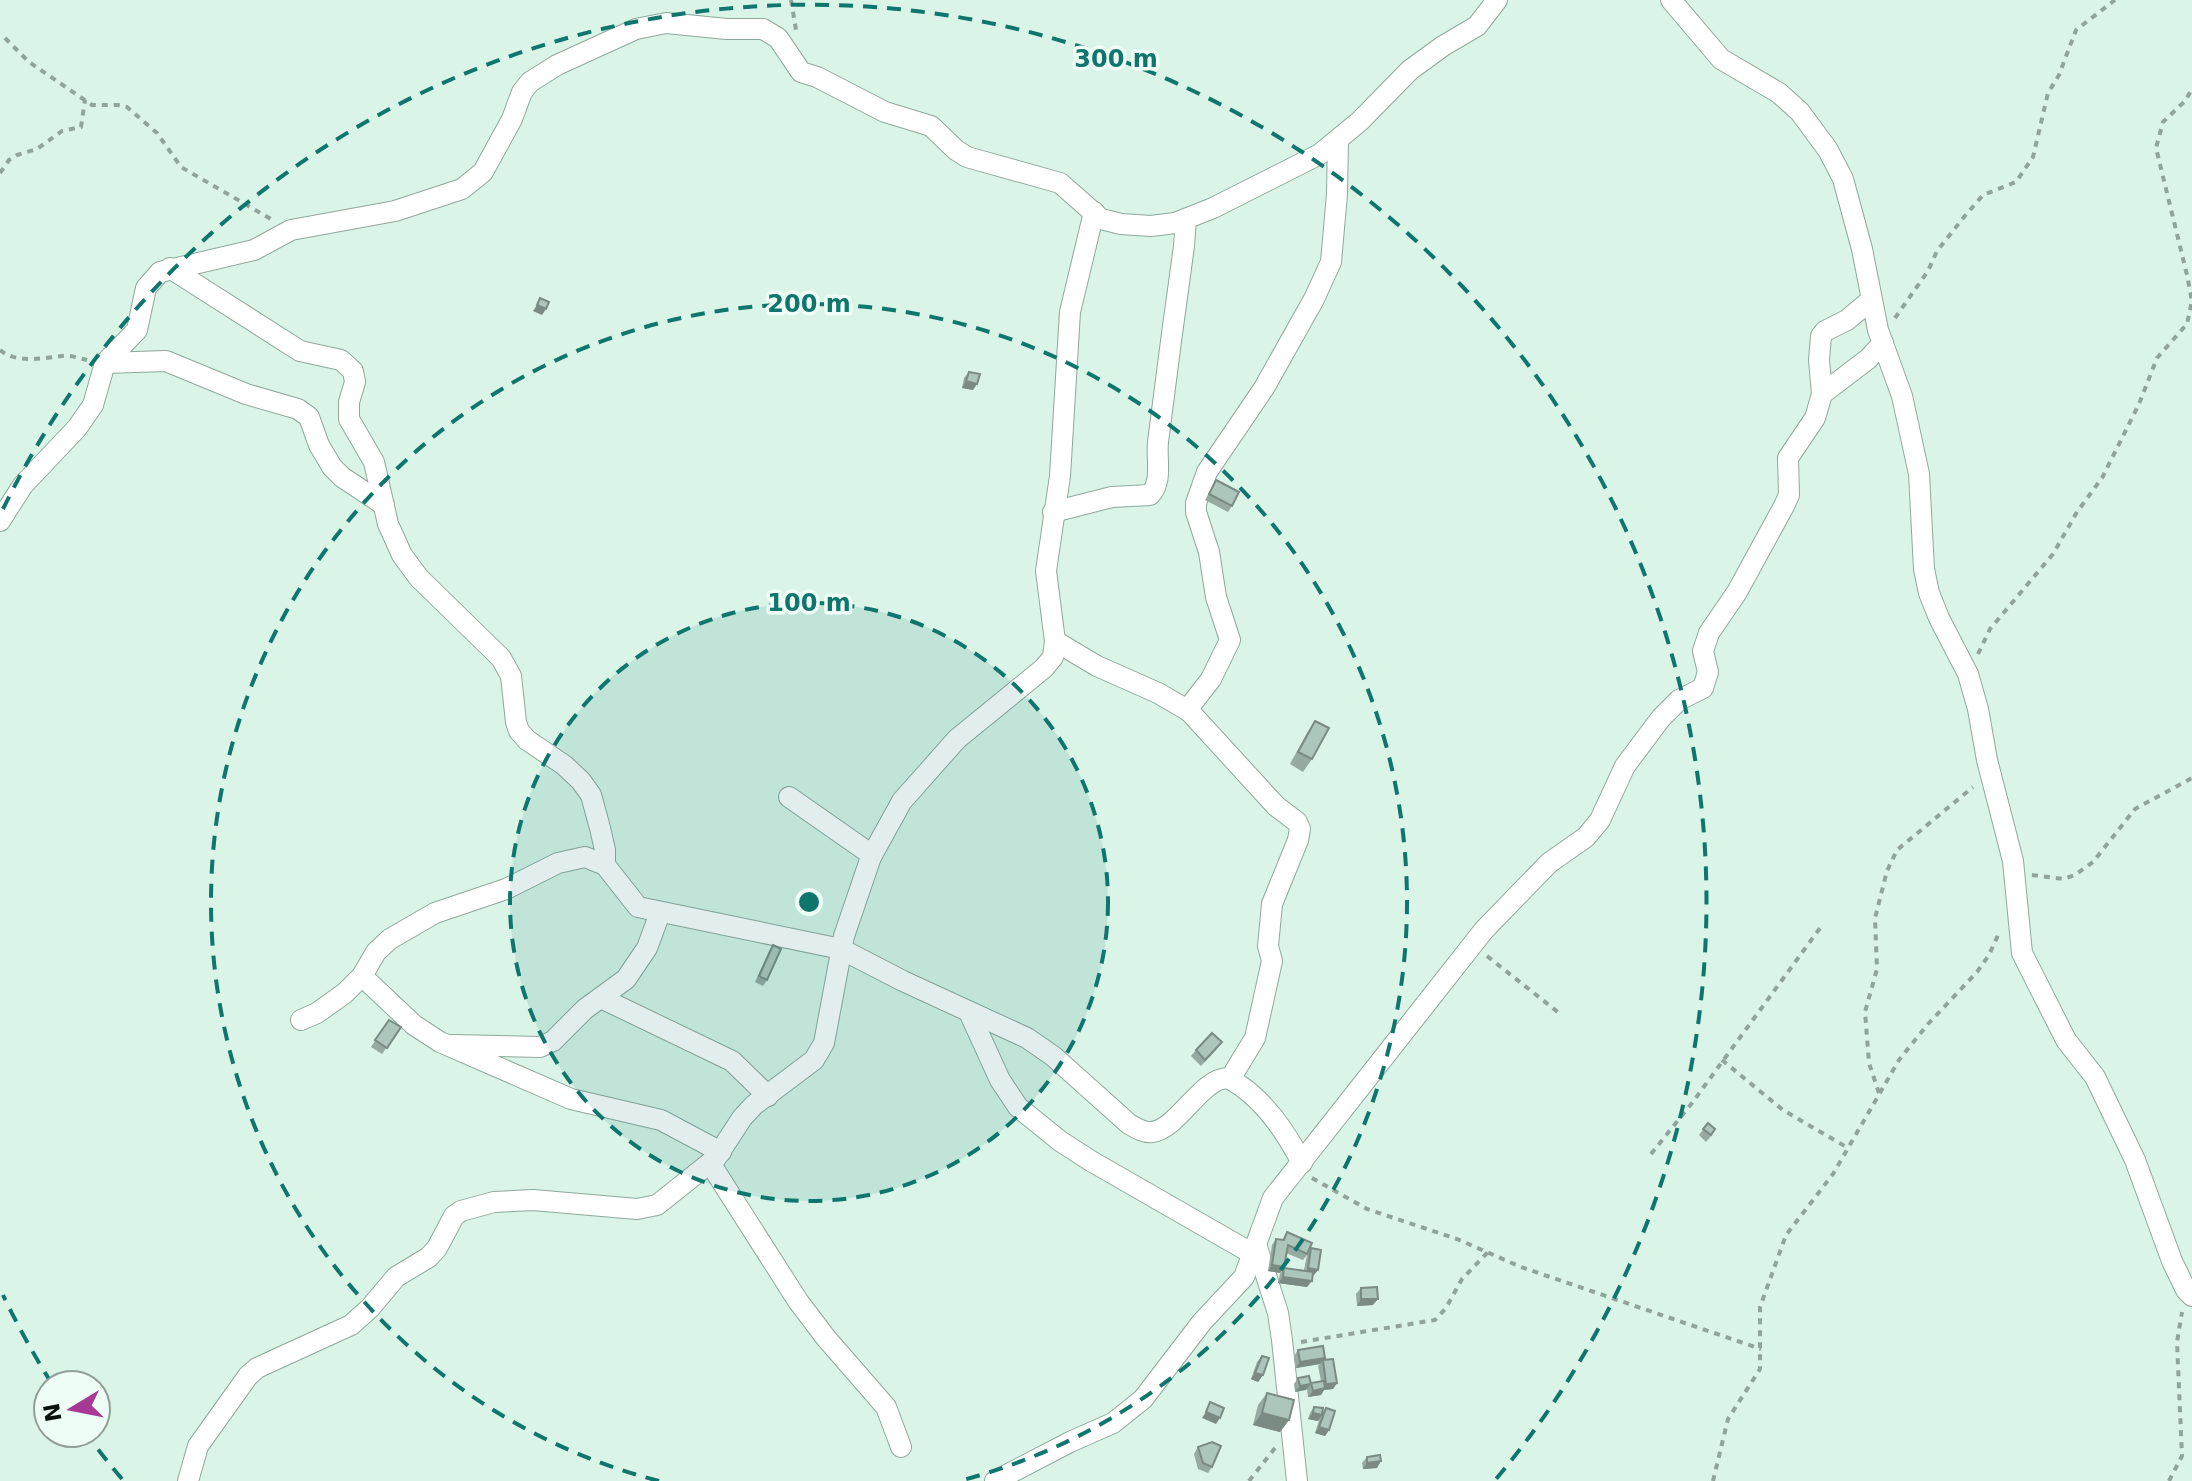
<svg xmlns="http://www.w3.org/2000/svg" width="2192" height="1481" viewBox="0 0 2192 1481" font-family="'DejaVu Sans',sans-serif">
<rect width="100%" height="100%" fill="#daf4e8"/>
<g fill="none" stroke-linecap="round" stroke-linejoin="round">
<g stroke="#8fa89c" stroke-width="22">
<g id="minor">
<path d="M1671,0L1721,59L1779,93L1800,112L1828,150L1843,179L1862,249L1878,330L1902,396L1919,474L1924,569L1929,593L1939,618L1968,674L1978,709L1987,760L2013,861L2022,953L2066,1040L2095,1077L2135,1160L2172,1261L2186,1290L2192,1296"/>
<path d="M170,268L300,351L341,360L353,371L355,382L349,402V419L374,462L388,524L402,555L419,578L501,658L511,676L516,722L519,731L527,740L564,765L581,781L591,795L600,828L605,850V865"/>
<path d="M105,363L166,361L246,394L298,409L309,417L319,445L332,467L342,477L384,505"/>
<path d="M1822,394L1868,359L1883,343"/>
<path d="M1053,512L1112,497L1150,495C1163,481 1156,460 1158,442C1166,377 1175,311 1184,246L1186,219"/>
<path d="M0,521L23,485L77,428L93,405L105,363L137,330L146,288L160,272L254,250L291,230L395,211L462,189L483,172L512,119L522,92L530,82L557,65L636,29L666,23L727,29H763L778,38L801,72L817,77L885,112L931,126L956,150L967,157L1060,183L1101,219L1121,224L1151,226L1175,223L1213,208L1320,154L1360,121L1410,70L1443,46L1477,26L1497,0"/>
<path d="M1055,641L1097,666L1158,693L1189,711L1276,806L1297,822L1300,829L1298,840L1272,904L1268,946L1272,961L1255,1038L1230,1079"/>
<path d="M1187,710L1211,679L1230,640L1216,597L1209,552L1196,512V503L1207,472L1264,388L1314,299L1331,262L1337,194L1338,140"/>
<path d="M789,797L872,855"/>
<path d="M362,976L414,1025L440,1042L571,1099L661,1120L721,1152"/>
<path d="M601,998L732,1061L768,1096"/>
<path d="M969,1012L1000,1080L1018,1107L1060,1141L1091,1161L1253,1254"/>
<path d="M301,1020L317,1013L345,993L362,976L376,952L390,939L435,913L506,889L558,863L585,857L605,865L638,907L841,949L903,981L1027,1038L1053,1056L1129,1124C1136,1128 1144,1133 1152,1132C1178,1129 1201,1078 1228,1078C1262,1096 1285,1130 1302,1163"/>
<path d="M452,1045L540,1047L553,1041L585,1009L626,979L647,948L660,913"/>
<path d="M710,1163L798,1301L826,1338L886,1407L901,1447"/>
<path d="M1256,1244L1278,1313L1282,1340L1297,1481"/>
<path d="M188,1481L198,1446L248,1376L257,1368L351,1325L370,1308L396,1277L429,1257L437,1248L454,1216L461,1211L494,1202L533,1200L637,1209L657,1205L716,1158L742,1118L754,1105L814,1060L824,1043L844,936L871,857L902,801L957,739L1044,668L1053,657L1055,641L1046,571L1060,476L1070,312L1094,212"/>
<path d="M995,1481L1070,1442L1113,1423L1143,1399L1202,1322L1244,1277L1273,1198L1484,930L1549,863L1586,837L1600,820L1625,766L1661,718L1679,700L1703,688L1708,672L1703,651L1709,633L1737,592L1784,506L1789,495L1788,458L1815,418L1822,394L1819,360L1821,336L1825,331L1847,320L1871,300"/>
</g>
</g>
<g stroke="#90a49b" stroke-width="4" stroke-dasharray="6 6" stroke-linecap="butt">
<path d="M791,0L796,30"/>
<path d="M5,38L29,62L92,105H118L127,107L157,133L181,167L271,219"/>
<path d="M0,173L9,160L17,155L37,149L62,131L81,127L85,100"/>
<path d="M1895,318L1928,271L1937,251L1964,217L1983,195L2016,182L2033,157L2048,93L2059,75L2076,30L2115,0"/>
<path d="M0,350C17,364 42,358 62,356C70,355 79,358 87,360"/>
<path d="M1978,654L1990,629L2053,554L2077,512L2102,478L2139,404L2157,358L2187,324L2192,301L2187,275L2156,148L2163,122L2185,101L2192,89"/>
<path d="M2032,875L2064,879L2075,875L2093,862L2135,809L2192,778"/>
<path d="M1487,956L1559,1013"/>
<path d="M1722,1060L1783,1110L1848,1148"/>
<path d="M1879,1093L1869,1063L1865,1012L1877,969L1875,918L1887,871L1897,850L1973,787"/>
<path d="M1651,1154L1692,1103L1823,924"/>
<path d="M1312,1178L1367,1209L1457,1239L1521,1267L1761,1349"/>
<path d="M1301,1342L1435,1320L1446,1308L1462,1279L1488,1252"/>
<path d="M1249,1481L1275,1448"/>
<path d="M1713,1481L1728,1419L1760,1369V1307L1786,1235L1833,1174L1899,1060L1928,1024L1977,972L1989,955L1999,933"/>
<path d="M2169,1481L2182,1456L2177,1342L2182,1312"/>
</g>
<use href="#minor" stroke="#fff" stroke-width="20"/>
</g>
<g fill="#95aaa1">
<path d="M969,372L973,390L962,388L964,378Z"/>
<path d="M1216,480L1232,506L1228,512L1205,500Z"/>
<path d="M1315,721L1312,759L1303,772L1290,764L1307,733Z"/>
<path d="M773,945L767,980L763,986L755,982L769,951Z"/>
<path d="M389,1020L401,1027L382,1054L371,1047Z"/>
<path d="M1217,1049L1201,1066L1191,1056L1196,1050Z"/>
<path d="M1708,1123L1711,1136L1706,1142L1699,1135Z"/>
<path d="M1287,1232L1308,1253L1311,1248L1318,1270L1313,1276H1312L1307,1287L1278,1283L1280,1274L1284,1268L1304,1270L1307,1255L1303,1260L1286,1253L1284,1267L1280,1273L1268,1271L1272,1245L1276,1239L1282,1240Z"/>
<path d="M1361,1288L1373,1305L1357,1306L1356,1294Z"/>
<path d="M1298,1350L1323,1360L1337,1383L1333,1389L1324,1390L1321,1395L1308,1397L1307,1389L1295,1392L1294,1384L1298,1378L1311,1384L1321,1381L1318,1366L1320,1364L1296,1368L1294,1356Z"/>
<path d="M1262,1356L1263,1375L1258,1382L1251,1379L1257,1362Z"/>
<path d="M1267,1393L1289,1420L1280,1432L1253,1425L1258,1405Z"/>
<path d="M1314,1407L1322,1413L1326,1408L1329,1430L1325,1436L1315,1433L1320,1417L1318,1421L1308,1419L1310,1413Z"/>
<path d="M1198,1447L1212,1467L1208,1473L1198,1469L1194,1454Z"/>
<path d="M1367,1457L1377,1468L1363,1469L1362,1463Z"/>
</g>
<g fill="#798b83">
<path d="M537,305L546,309L542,315L533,311Z"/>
<path d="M966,381L977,384L973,390L962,388Z"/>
<path d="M1272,1265L1284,1267L1280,1273L1268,1271Z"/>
<path d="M1308,1268L1318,1270L1313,1276L1303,1275Z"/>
<path d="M1283,1277L1312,1281L1307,1287L1278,1283Z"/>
<path d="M1361,1299H1378L1373,1305L1357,1306Z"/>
<path d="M1325,1358L1320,1364L1296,1368L1300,1362Z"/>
<path d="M1255,1373L1263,1375L1258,1382L1251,1379Z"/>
<path d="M1337,1383L1333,1389L1324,1390L1321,1395L1308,1397L1313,1391L1323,1389L1326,1384Z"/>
<path d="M1311,1384L1306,1390L1295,1392L1300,1386Z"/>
<path d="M1206,1412L1220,1418L1216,1424L1202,1418Z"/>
<path d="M1262,1413L1289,1420L1280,1432L1253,1425Z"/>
<path d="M1313,1413L1322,1415L1318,1421L1308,1419Z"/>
<path d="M1319,1427L1329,1430L1325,1436L1315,1433Z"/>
<path d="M1381,1461L1377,1468L1363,1469L1367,1463Z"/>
</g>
<g fill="#adc6bb" stroke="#798b83" stroke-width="2">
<path d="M540,298L549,302L546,309L537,305Z"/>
<path d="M969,372L980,374L977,384L966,381Z"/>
<path d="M1216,480L1239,492L1232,506L1209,494Z"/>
<path d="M1315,721L1329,728L1312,759L1298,752Z"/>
<path d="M773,945L781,949L767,980L759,976Z"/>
<path d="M389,1020L401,1027L387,1048L375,1040Z"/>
<path d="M1212,1033L1222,1042L1205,1060L1196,1050Z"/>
<path d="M1708,1123L1715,1129L1711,1135L1703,1129Z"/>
<path d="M1287,1232L1312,1243L1307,1254L1288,1245L1284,1267L1272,1265L1276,1239L1284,1240Z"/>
<path d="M1311,1248L1321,1250L1318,1270L1308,1268Z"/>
<path d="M1284,1268L1313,1272L1312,1281L1283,1277Z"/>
<path d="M1377,1287L1378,1299H1361V1288Z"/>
<path d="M1323,1346L1325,1358L1300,1362L1298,1350Z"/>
<path d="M1262,1356L1269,1358L1263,1375L1255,1373Z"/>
<path d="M1333,1359L1337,1383L1326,1384L1323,1360Z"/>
<path d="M1309,1376L1311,1384L1300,1386L1298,1378Z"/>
<path d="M1324,1381L1325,1388L1313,1391L1311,1383Z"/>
<path d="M1267,1393L1294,1400L1289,1420L1262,1413Z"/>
<path d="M1210,1402L1224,1408L1220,1418L1206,1412Z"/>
<path d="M1314,1407L1323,1408L1322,1415L1313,1413Z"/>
<path d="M1326,1408L1335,1411L1329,1430L1319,1427Z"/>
<path d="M1212,1442L1221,1446L1212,1467L1203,1463L1198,1447Z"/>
<path d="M1380,1455L1381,1461L1367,1463V1457Z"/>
</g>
<circle cx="809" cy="902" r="299" fill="#0f766e" fill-opacity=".12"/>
<g fill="none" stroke="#0f766e" stroke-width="4" stroke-dasharray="14 10">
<circle cx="809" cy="902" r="299"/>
<path d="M659 1481A598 598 0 1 1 959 1481"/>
<path d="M122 1479A897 897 0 0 1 88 1436M52 1384A897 897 0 0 1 3 1295M3 509A897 897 0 1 1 1496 1479"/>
</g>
<circle cx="809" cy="902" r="12" fill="#0f766e" stroke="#eefef7" stroke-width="4"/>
<g font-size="24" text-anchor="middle" font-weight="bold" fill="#0f766e" stroke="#eefef7" stroke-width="7" stroke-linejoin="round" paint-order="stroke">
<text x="1116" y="67">300 m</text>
<text x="809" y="312">200 m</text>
<text x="809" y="611">100 m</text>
</g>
<g transform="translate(72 1409) rotate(260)"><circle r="38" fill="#eefef7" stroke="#929f99" stroke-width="2"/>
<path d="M0-6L14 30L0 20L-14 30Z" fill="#a73896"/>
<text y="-12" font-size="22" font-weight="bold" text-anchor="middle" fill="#08110d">N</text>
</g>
</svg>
